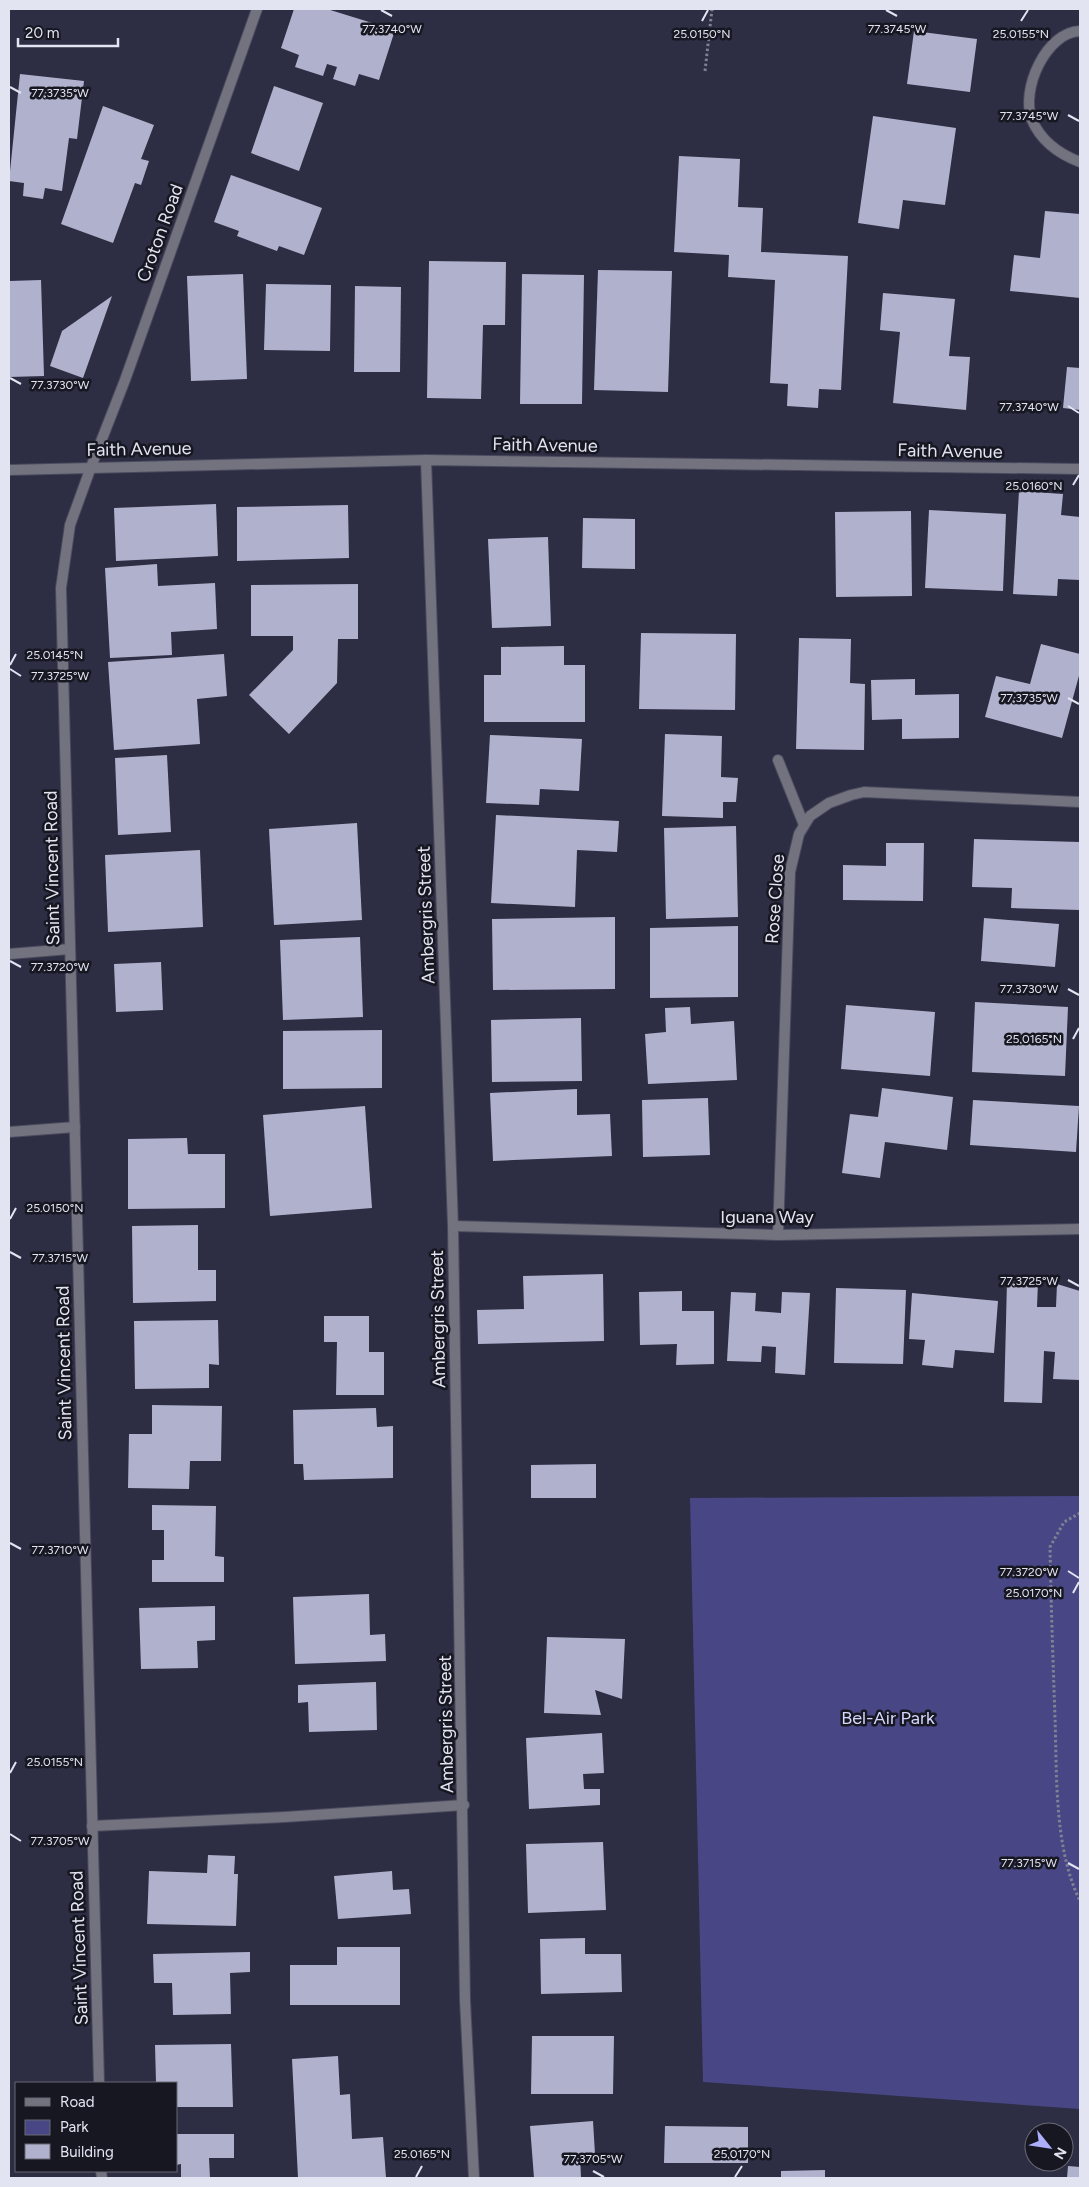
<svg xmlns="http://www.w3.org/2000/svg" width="1089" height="2187" viewBox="0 0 1089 2187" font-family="Figtree,sans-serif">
<rect width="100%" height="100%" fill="#2d2d43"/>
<path fill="#484684" d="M1080,1496V2109L703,2082L690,1498Z"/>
<g fill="#b0b2cd">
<path d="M294,9H327L395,30L379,80L359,74L355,86L333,79L337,67L327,64L323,76L295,67L299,55L281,48Z"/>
<path d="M914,31L977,39L970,92L907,84Z"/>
<path d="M20,74L84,81L77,139L69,138L62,191L45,188L43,199L23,196L24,183L9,181Z"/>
<path d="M274,86L323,103L299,171L251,153Z"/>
<path d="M103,106L154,125L141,159L149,161L141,185L135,183L113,243L61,224Z"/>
<path d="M873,116L956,128L945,205L903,200L899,229L858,223Z"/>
<path d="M679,156L740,159L738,207L763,208L761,252L848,256L841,390L819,389L818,408L787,406L788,384L770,383L775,280L728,277L729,255L674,252Z"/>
<path d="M231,175L322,208L304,255L279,246L277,251L237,236L239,231L214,222Z"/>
<path d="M1045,211L1080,214V298L1010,291L1014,255L1040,258Z"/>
<path d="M429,261L506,262L505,325H483L481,399L427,398Z"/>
<path d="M598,270L672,271L668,392L594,390Z"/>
<path d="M243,274L247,379L191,381L187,276Z"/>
<path d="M522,274L584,275L582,404H520Z"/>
<path d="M41,280L44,376L9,377V281Z"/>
<path d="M266,284L331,285L330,351L264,350Z"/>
<path d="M355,286L401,287L400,372H354Z"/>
<path d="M883,293L955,299L949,356L970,357L966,410L893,403L900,332L880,330Z"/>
<path d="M112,296L83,378L50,366L62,331Z"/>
<path d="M1067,367L1080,368V410L1063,408Z"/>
<path d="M1019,491L1063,494L1061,515L1080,517V580L1058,579L1057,596L1013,594Z"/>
<path d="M216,504L218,556L116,561L114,508Z"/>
<path d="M348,505L349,558L237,561V507Z"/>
<path d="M929,510L1006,514L1003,591L925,588Z"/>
<path d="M911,511L912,596L836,597L835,512Z"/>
<path d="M583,518L635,519V569L582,568Z"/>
<path d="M548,537L551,626L492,628L488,539Z"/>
<path d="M157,564L158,586L215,583L217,629L171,632L172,655L110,658L105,568Z"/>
<path d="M358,584V639H338L337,683L289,734L249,695L293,650V636H251V585Z"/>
<path d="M641,633L736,634L735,710L639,709Z"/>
<path d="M799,638L851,639L850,683L865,684L864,750L796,749Z"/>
<path d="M1041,644L1080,654V672L1062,738L985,717L996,676L1030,684Z"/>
<path d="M564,646V665H585V722H484V675H501V647Z"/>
<path d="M224,654L227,696L197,699L200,744L114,750L108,662Z"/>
<path d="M915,679V695L959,694V738L902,739V719L872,720L871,680Z"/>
<path d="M665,734L722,736L721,777L738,778L736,802H723V818L662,816Z"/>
<path d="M490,735L582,739L579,791L540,789L539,805L486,803Z"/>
<path d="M167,755L171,832L118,835L115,758Z"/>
<path d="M496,815L619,821L617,852L577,850L575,907L491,903Z"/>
<path d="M357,823L362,920L274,925L269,829Z"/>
<path d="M736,826L738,917L666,919L664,828Z"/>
<path d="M974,839L1080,842V910L1011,908L1012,888L972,887Z"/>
<path d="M886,843H924L923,901L843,900V865L886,866Z"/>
<path d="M200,850L203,927L108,932L105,855Z"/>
<path d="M615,917V989L493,990L492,919Z"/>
<path d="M984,918L1059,924L1055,967L981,961Z"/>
<path d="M738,926V997L650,998V928Z"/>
<path d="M360,937L363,1017L283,1020L280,940Z"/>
<path d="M161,962L163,1010L116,1012L114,964Z"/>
<path d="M975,1002L1068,1007L1065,1076L972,1072Z"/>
<path d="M846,1005L935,1012L930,1076L841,1069Z"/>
<path d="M690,1007L691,1024L734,1021L737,1080L648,1084L645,1034L666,1032L665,1008Z"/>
<path d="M581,1018L582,1081L492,1082L491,1020Z"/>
<path d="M382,1030V1088L283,1089V1031Z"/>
<path d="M882,1088L953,1097L947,1150L885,1142L880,1178L842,1173L850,1114L878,1117Z"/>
<path d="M577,1089V1115L610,1114L612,1156L493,1161L490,1093Z"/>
<path d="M708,1098L710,1155L643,1157L642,1100Z"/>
<path d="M973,1100L1079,1106L1076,1152L970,1145Z"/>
<path d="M365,1106L372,1208L270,1216L263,1115Z"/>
<path d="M187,1138L188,1154H225V1208L128,1209V1139Z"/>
<path d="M198,1225V1270H216V1301L133,1303L132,1226Z"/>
<path d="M603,1274L604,1341L478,1344L477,1310L524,1309L523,1276Z"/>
<path d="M1007,1281L1038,1282L1037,1307H1056L1057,1284L1080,1291V1380L1053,1379L1055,1352L1044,1351L1042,1403L1004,1402Z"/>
<path d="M836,1288L906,1290L903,1364L834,1363Z"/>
<path d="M682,1291V1311H714V1364L676,1365L677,1344L640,1345L639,1292Z"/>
<path d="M731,1292L756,1293L755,1311L781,1313L782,1292L810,1293L805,1375L775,1373L776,1347L762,1346L761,1362L727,1361Z"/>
<path d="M912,1293L998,1301L994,1353L955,1350L953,1368L922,1365L925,1340L909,1339Z"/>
<path d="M324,1316H369V1352H384V1395H336L337,1342H324Z"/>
<path d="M218,1320L219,1365L209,1364V1388L135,1389L134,1321Z"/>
<path d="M152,1405L222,1406L221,1461H190L189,1489L128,1488L129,1434H152Z"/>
<path d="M376,1408L377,1427L393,1426V1478L304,1480L303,1464H294L293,1410Z"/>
<path d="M596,1464V1498H531V1465Z"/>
<path d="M152,1505L216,1506L215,1556L224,1557V1582H152V1560H164V1530H152Z"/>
<path d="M369,1594L370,1635L385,1634L386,1661L295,1664L293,1597Z"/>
<path d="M215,1606V1640L197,1641L198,1668L141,1669L139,1608Z"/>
<path d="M547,1637L625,1639L622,1699L595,1690L601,1715L544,1713Z"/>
<path d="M376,1682L377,1730L309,1732L308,1702L298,1703V1685Z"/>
<path d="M602,1733L604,1773L583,1774L584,1789H600V1805L529,1809L526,1738Z"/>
<path d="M603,1842L606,1910L528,1913L526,1844Z"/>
<path d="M208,1855L235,1856L234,1874H238L236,1926L147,1924L149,1871L207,1873Z"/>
<path d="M392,1871L393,1890L409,1889L411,1914L338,1919L334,1876Z"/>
<path d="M585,1938V1954H621L622,1992L541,1994L540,1939Z"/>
<path d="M337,1947H400V2005H290V1965H337Z"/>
<path d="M250,1952V1972L230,1973L231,2014L173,2015L172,1983H154L153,1954Z"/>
<path d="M532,2036H614L613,2094H531Z"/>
<path d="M231,2044L233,2107H176V2083H156L155,2045Z"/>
<path d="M338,2056L340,2095L350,2094L352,2139L383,2137L386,2178H298L292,2059Z"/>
<path d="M593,2121L595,2154L580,2155L581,2178H534L530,2126Z"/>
<path d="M665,2126L748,2127V2163H664Z"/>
<path d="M176,2134H234V2158H209L210,2178H181V2164L176,2165Z"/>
<path d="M1068,2166L1080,2167V2178H1067Z"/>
<path d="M825,2170V2178H781V2171Z"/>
</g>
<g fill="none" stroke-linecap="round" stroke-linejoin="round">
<g stroke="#4a4a5f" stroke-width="12">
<path id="service" d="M9,1132L75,1127"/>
</g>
<g stroke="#4a4a5f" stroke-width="12">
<g id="minor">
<path d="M1080,31C1046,32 1020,90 1032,120C1041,141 1059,154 1080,162"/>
<path d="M426,460L453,1226L465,2000L474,2178"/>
<path d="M91,467L125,380L257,9"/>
<path d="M778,760L804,825"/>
<path d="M9,954L70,949"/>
<path d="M453,1226L778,1235L1080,1229"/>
<path d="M778,1235L790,872L799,834L810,816L829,803L851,795L864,792L1080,802"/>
<path d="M92,1826L285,1817L464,1805"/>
</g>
</g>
<g stroke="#4a4a5f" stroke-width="12">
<g id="tertiary">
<path d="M91,467L70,525L61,588L99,2083"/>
<path d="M9,470L426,460L1080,469"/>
<path d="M101,2171L102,2178"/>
</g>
</g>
<g stroke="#818194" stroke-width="3" stroke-dasharray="2.5 2.5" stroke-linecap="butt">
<path d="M705,71L712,9"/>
<path d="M1080,1513L1064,1522L1050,1547C1051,1604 1053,1661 1055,1718C1057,1776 1054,1848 1080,1901"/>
</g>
<use href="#service" stroke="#72737e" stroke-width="10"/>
<use href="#minor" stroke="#72737e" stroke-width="10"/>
<use href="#tertiary" stroke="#72737e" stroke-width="10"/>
</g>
<path fill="none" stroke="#e3e4f2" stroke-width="2" d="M381,10L392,16M886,10L897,16M702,21L708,10M1021,21L1028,10M10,87L21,93M1068,115L1079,121M10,378L21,384M1068,406L1079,413M1073,485L1079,475M10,665L16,654M10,669L21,676M1068,698L1079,704M10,961L21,967M1068,989L1079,995M1073,1039L1079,1028M10,1219L16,1208M10,1252L21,1258M1068,1280L1079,1286M10,1543L21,1549M1068,1571L1079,1578M1073,1593L1079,1582M10,1773L16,1762M10,1834L21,1841M1068,1863L1079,1869M593,2171L604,2177M416,2177L422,2166M735,2177L742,2166"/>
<g text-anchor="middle" stroke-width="5" stroke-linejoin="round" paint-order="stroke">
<g font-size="18" fill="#e3e4f2" stroke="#161720">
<text transform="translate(160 233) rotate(-70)" y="6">Croton Road</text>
<text transform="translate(545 445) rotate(1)" y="6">Faith Avenue</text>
<text transform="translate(139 449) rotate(-1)" y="6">Faith Avenue</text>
<text transform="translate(950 451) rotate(1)" y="6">Faith Avenue</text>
<text transform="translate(52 868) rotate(-91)" y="6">Saint Vincent Road</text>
<text transform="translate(775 899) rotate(-86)" y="6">Rose Close</text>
<text transform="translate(426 915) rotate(-92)" y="6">Ambergris Street</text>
<text x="767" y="1223">Iguana Way</text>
<text transform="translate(438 1319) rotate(-91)" y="6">Ambergris Street</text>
<text transform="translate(64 1363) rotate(-91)" y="6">Saint Vincent Road</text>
<text transform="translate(446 1724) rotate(-91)" y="6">Ambergris Street</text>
<text transform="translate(79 1948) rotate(-92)" y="6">Saint Vincent Road</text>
</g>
<g font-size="18" fill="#d5d7fe" stroke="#161720">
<text x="888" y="1724">Bel-Air Park</text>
</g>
</g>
<g font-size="12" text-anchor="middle" fill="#e3e4f2" stroke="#161720" stroke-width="5" stroke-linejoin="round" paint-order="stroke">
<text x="897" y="33">77.3745°W</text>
<text x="392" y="33">77.3740°W</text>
<text x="702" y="38">25.0150°N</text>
<text x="1021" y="38">25.0155°N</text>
<text x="60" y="97">77.3735°W</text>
<text x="1029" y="120">77.3745°W</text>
<text x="60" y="389">77.3730°W</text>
<text x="1029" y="411">77.3740°W</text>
<text x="1034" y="490">25.0160°N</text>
<text x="55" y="659">25.0145°N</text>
<text x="60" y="680">77.3725°W</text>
<text x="1029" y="702">77.3735°W</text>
<text x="60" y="971">77.3720°W</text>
<text x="1029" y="993">77.3730°W</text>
<text x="1034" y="1043">25.0165°N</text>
<text x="55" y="1212">25.0150°N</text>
<text x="60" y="1262">77.3715°W</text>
<text x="1029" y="1285">77.3725°W</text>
<text x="60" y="1554">77.3710°W</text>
<text x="1029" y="1576">77.3720°W</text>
<text x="1034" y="1597">25.0170°N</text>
<text x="55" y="1766">25.0155°N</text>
<text x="60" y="1845">77.3705°W</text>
<text x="1029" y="1867">77.3715°W</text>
<text x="422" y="2158">25.0165°N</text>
<text x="742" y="2158">25.0170°N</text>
<text x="593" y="2163">77.3705°W</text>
</g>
<rect width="1089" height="2187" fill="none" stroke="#e3e4f2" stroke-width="20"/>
<rect x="15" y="2082" width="162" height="90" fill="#161720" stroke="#686974"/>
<rect x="25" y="2098" width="25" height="8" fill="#72737e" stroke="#686974"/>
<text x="60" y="2107" font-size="15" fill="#e3e4f2">Road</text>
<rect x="25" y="2120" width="25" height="15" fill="#484684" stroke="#686974"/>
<text x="60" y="2132" font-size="15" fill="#e3e4f2">Park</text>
<rect x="25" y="2144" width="25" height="15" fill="#b0b2cd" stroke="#686974"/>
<text x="60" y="2157" font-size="15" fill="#e3e4f2">Building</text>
<g transform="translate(1049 2147) rotate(120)"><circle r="24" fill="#161720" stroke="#686974"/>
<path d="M0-4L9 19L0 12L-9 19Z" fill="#adaffb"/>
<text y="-8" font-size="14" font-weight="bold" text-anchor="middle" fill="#e3e4f2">N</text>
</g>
<path d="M18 38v8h100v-8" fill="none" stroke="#e3e4f2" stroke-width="2.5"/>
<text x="25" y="38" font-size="15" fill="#e3e4f2" stroke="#161720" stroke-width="4" paint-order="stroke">20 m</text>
</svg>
